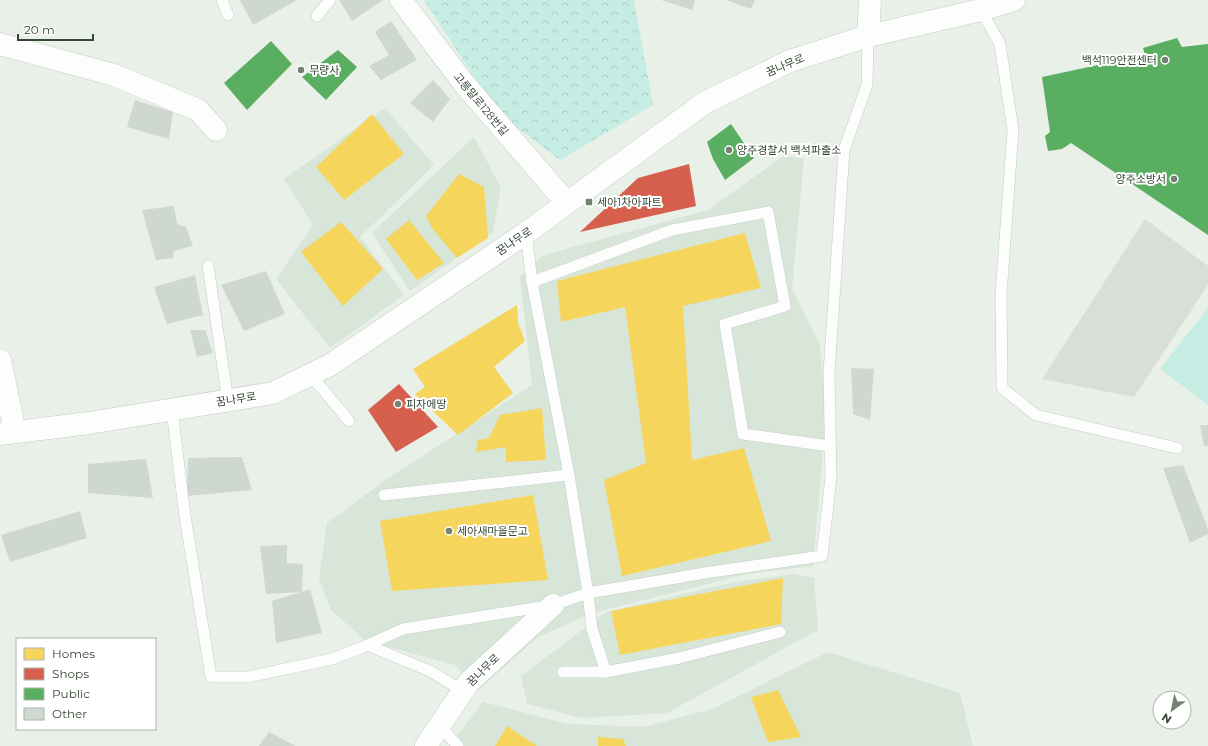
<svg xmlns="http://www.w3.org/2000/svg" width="1208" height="746" viewBox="0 0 1208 746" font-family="Montserrat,'Noto Sans KR',sans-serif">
<defs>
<pattern id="forest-crowns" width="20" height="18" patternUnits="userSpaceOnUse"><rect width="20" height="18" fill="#c6ede4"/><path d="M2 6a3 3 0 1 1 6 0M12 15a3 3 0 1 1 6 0" fill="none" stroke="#abcdc4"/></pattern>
</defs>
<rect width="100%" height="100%" fill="#e8f0e8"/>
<g fill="#d7e6d8">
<path d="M385,108L434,165L360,237L404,295L330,348L276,279L313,225L284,179Z"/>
<path d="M474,137L501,188L493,232L410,291L372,233Z"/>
<path d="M785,155L804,159L792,289L820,345L826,416L813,566L748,574L589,614L537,638L477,691L455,665L366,641L331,610L319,578L327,523L384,481L532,385L520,276L544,255L708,210Z"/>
<path d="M794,574L814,578L818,630L667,713L582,718L527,704L521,676L606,612L734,582Z"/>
<path d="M828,652L960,693L973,746H450L483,702L568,724L644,727L712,709Z"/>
</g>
<path fill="url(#forest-crowns)" d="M424,0H634L653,105L560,160L497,112Z"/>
<path fill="#c6ede4" d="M1208,308V405L1160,369Z"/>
<path fill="#d8dfd8" d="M1145,219L1208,266V285L1134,397L1042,379Z"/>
<g fill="#f6d55c">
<path d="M372,114L404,154L344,200L316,167Z"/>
<path d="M459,174L484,187L488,238L457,258L432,228L426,216Z"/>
<path d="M409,220L444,263L417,280L386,239Z"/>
<path d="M341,222L383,269L343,306L301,252Z"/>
<path d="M745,233L761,288L683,306L692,460L744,448L771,541L622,576L604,480L646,463L625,307L561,322L557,281Z"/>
<path d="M517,305L518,323L525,341L494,367L513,393L458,435L415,394L425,387L413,369Z"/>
<path d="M542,408L546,460L506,462V447L476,452L478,440L489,438L500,415Z"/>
<path d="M533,495L548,580L392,591L380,521Z"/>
<path d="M783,578L781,624L620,655L611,611Z"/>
<path d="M778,690L801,737L768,742L751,697Z"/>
<path d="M507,726L537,746H495Z"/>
<path d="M598,737L623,739L626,746H598Z"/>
</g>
<g fill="#d6604d">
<path d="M689,164L696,206L580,232L638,178Z"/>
<path d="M399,384L438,427L396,452L368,410Z"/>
</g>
<g fill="#5aae61">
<path d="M1177,38L1182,47L1208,44V235L1071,143L1062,149L1048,151L1045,136L1050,132L1042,77L1145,55L1143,48Z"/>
<path d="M271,41L292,64L247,110L224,83Z"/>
<path d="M338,50L357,67L326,100L302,77Z"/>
<path d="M731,124L754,158L725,180L713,159L707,142Z"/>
</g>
<g fill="#cfd8cf">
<path d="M240,0H297L253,25Z"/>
<path d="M339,0H383L352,21Z"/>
<path d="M661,0H695L692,10Z"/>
<path d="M726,0H755L751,9Z"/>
<path d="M391,21L417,60L381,80L369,66L389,55L375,32Z"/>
<path d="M433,80L450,99L433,122L410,103Z"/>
<path d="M135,100L173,112L169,139L127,127Z"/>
<path d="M174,206L177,224L186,227L193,246L174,251L173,258L156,260L142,210Z"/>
<path d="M266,271L285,314L244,331L221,285Z"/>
<path d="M195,275L203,315L167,324L154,287Z"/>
<path d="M190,330H205L213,353L197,357Z"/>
<path d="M851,368L874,369L870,420L853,414Z"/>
<path d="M1200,425H1208V446H1204Z"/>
<path d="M242,457L252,490L187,496L188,458Z"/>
<path d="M146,459L153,498L88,493V464Z"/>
<path d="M1183,465L1208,529V534L1190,543L1163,468Z"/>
<path d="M80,511L87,538L10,562L1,535Z"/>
<path d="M287,545V563L303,564L302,592L266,594L260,546Z"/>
<path d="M310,589L322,633L276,643L272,601Z"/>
<path d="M269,732L296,746H259Z"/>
</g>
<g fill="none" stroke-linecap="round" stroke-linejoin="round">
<g stroke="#c4cec5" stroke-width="12">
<g id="lane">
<path d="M222,0L228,15"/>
<path d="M981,10L1000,44L1013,130L1001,295L1002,388L1036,415L1177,448"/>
<path d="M317,16L330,0"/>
<path d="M526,233L532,282L569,475L588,593L592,629L606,672"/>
<path d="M208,266L228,401"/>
<path d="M532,282L672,230L768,212L785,306L725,324L743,434L830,446"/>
<path d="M311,375L349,421"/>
<path d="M172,410L185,516L211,677H248L332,659L363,647L403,629L553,605L588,593L711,572L822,556L831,477L829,373L844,150L867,85L868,36"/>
<path d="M384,495L569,475"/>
<path d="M367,645L430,671L463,691"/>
<path d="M563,672H606L679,658L780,632"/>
<path d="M440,726L458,746"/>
</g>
</g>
<g stroke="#c4cec5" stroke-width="23">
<g id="street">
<path d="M401,0L465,85L567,203"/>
<path d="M868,36L870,0"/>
<path d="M0,44L114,75L198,110L216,130"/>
<path d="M0,360L15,432"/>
<path d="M0,434L89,423L273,393L330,365L526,233L706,102L790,61L868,36L981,10L1014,0"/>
<path d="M426,746L469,682L553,605"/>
</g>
</g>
<use href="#lane" stroke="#fcfdfc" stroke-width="11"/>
<use href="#street" stroke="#fcfdfc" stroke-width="22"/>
</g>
<g fill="#738273" stroke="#fff" stroke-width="1.5">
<circle cx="1165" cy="60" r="4"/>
<circle cx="301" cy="70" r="4"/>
<circle cx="729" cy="150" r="4"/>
<circle cx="1174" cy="179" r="4"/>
<rect x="585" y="198" width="8" height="8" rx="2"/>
<circle cx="398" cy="404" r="4"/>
<circle cx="449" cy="531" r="4"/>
</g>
<g text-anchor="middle" stroke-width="4" stroke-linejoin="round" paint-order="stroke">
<g font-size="11" fill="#344634" stroke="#fff" text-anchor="start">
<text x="1157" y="64" text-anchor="end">백석119안전센터</text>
<text x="309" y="74">무량사</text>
<text x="737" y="154">양주경찰서 백석파출소</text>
<text x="1166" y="183" text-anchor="end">양주소방서</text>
<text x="597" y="206">세아1차아파트</text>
<text x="406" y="408">피자에땅</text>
<text x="457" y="535">세아새마을문고</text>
</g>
<g font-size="11" fill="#344634" stroke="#fff">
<text transform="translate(785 65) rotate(-23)" y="4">꿈나무로</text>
<text transform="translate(481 104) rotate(50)" y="4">고릉말로128번길</text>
<text transform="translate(514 241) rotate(-34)" y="4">꿈나무로</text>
<text transform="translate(236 399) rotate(-9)" y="4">꿈나무로</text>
<text transform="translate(483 670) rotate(-44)" y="4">꿈나무로</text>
</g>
</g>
<rect x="16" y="638" width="140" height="92" fill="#ffffff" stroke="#aeb5ae"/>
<rect x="24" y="648" width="20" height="12" fill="#f6d55c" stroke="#aeb5ae"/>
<text x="52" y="658" font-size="12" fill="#344634">Homes</text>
<rect x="24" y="668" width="20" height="12" fill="#d6604d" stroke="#aeb5ae"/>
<text x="52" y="678" font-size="12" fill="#344634">Shops</text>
<rect x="24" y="688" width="20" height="12" fill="#5aae61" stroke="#aeb5ae"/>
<text x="52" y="698" font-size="12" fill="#344634">Public</text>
<rect x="24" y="708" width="20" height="12" fill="#cfd8cf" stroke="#aeb5ae"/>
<text x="52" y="718" font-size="12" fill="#344634">Other</text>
<g transform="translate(1172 710) rotate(213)"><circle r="19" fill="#ffffff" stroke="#aeb5ae"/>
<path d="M0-3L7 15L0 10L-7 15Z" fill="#738273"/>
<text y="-6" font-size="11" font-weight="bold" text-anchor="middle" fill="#344634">N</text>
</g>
<path d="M18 34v6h75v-6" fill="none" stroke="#344634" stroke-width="2"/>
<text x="24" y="34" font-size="12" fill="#344634" stroke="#ffffff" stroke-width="3" paint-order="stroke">20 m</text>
</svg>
